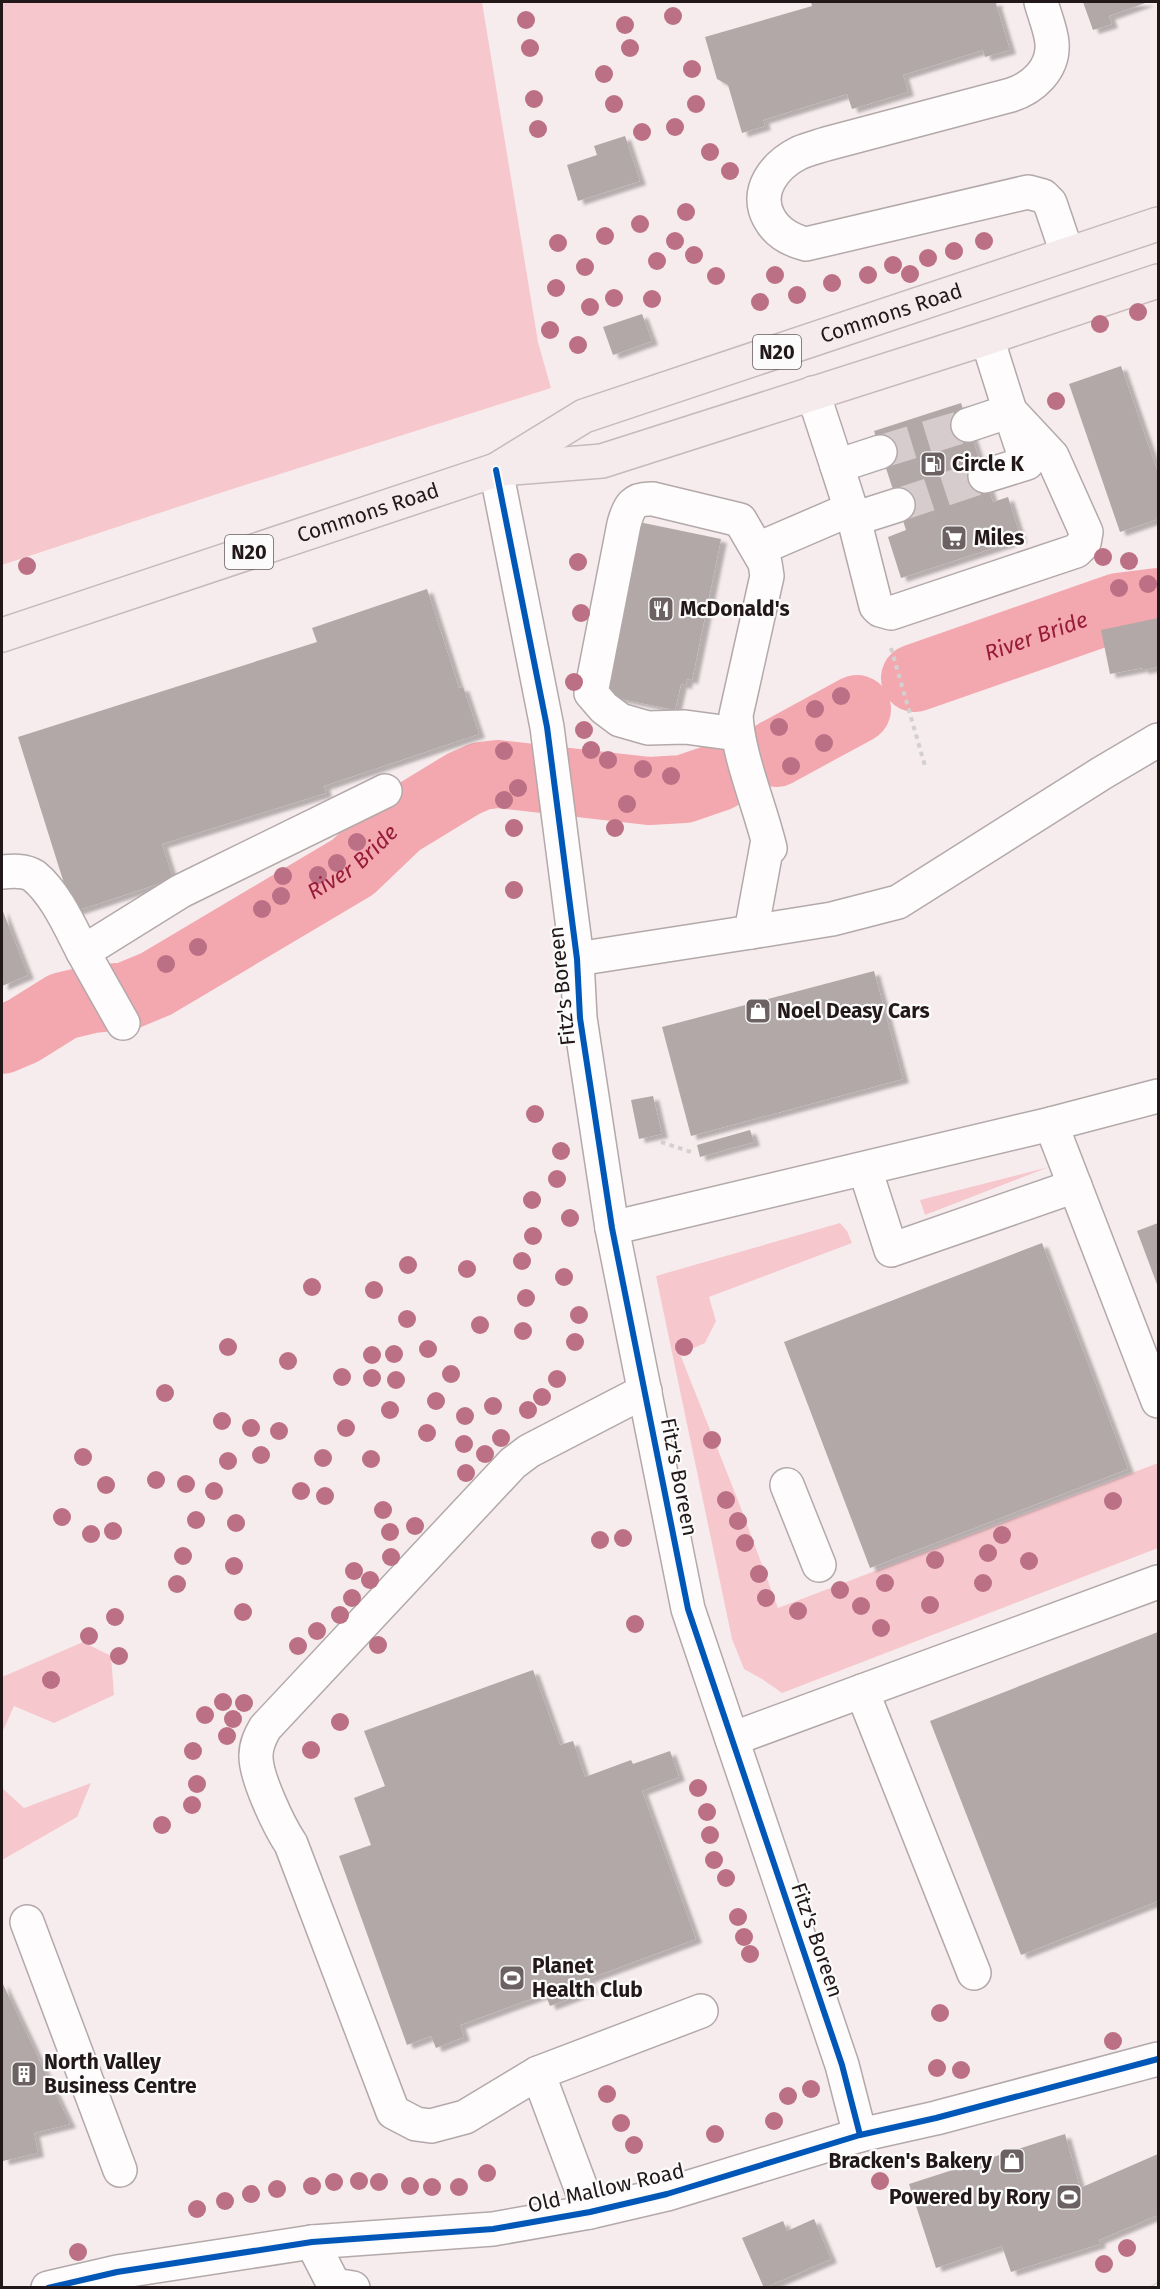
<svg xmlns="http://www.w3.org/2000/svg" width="1160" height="2289" viewBox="0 0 1160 2289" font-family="'Fira Sans',sans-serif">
<defs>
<filter id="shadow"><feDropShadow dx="6" dy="4" stdDeviation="1.5" flood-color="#0004"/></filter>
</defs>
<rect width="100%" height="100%" fill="#f7eced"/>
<g fill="#f6c8cd">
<path d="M2,2H482L538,342L551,388L217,494L2,565Z"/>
<path d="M1049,1167L925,1215L920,1200Z"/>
<path d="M840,1223L847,1231L852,1243L709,1297L716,1321L705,1343L680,1354L739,1503L778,1608L1158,1463V1548L782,1693L762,1679L744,1669L732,1639L656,1276Z"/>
<path d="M83,1642L111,1656L114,1695L54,1723L14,1706L2,1733V1677Z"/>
<path d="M91,1783L77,1817L2,1860V1788L24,1808Z"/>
</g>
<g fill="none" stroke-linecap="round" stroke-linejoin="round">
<g stroke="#f3a7af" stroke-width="68">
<path id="s1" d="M915,678L1118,607L1158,602"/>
<path d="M776,753L857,709"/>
<path id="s2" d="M2,1040L23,1031L63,1006L93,999L127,996L156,984L353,867L399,823L463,784L481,776L498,774L649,791L684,789L719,777"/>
</g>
</g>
<g fill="#b2a8a8" filter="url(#shadow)">
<path d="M811,2H998L996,4L1010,50L985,57L983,50L903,75L908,92L852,109L847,94L763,120L765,126L742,133L728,85L717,79L705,37L812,6Z"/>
<path d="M1083,2H1148L1109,16L1112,24L1093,30Z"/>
<path d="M625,136L640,181L578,201L567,165L597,155L594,146Z"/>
<path d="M642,314L652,341L613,355L603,327Z"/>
<path d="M1121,366L1158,473V519L1120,532L1069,384Z"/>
<path d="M961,403L993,502L1008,497L1021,539L901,578L888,537L906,530L874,431Z"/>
<path d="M634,521L721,539L692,680L687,679L686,685L681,684L675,710L597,694Z"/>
<path d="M427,589L459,688L463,687L479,734L324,786L326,793L162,844L173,879L73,912L18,737L317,642L312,628Z"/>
<path d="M1158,618V667L1143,670L1142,668L1110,674L1101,630Z"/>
<path d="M2,909L28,975L2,986Z"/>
<path d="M874,971L903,1079L691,1136L662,1027Z"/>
<path d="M653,1096L662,1134L639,1139L631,1100Z"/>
<path d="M750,1130L754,1142L700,1157L697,1145Z"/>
<path d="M1158,1223V1287L1137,1231Z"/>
<path d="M1042,1243L1128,1469L870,1568L784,1342Z"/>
<path d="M1158,1632V1901L1021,1955L930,1721Z"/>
<path d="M533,1670L560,1745L573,1741L585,1777L631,1760L633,1764L670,1751L679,1777L642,1791L696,1939L588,1979L592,1990L550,2006L545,1994L460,2025L464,2037L436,2048L431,2036L407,2045L339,1856L371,1845L354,1798L385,1786L364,1731Z"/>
<path d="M2,1982L70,2124L34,2133L38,2153L3,2161L2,2155Z"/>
<path d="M1065,2134L1080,2188L1158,2154V2215L1099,2240L1100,2244L1011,2272L1002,2246L936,2268L909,2184Z"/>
<path d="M814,2219L831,2259L764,2288L742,2238L783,2221L787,2231Z"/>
</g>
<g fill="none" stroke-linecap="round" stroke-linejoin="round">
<g stroke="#d7cccd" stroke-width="33" stroke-dasharray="33 16" stroke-linecap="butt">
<path d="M880,452L968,425"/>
<path d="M898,505L985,476"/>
</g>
<g stroke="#b3a9aa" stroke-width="36">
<g id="minor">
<path d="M1041,2C1044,14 1051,30 1052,43C1054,69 1033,88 1011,95L826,144C817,147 808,149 799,153C775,165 754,191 769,218C777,233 790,240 806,244L1028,192L1043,196L1050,203L1067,253"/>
<path d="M813,393L837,466"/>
<path d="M968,425L1010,411L987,338"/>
<path d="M880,452L837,466L854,519L876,606L880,610L891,613L1076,551L1084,543L1086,532L1052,456L1010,411"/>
<path d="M496,470L547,727L577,959L580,1018L612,1228L688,1609L842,2065L860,2135"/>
<path d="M985,476L1027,463L1013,421"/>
<path d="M854,519L898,505"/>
<path d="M758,549L851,509"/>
<path d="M2,872C12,871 25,870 34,876C56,894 70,927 83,952"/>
<path d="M751,932L832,919L898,902L1102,773L1158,740"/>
<path d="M577,959L751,932L767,845L770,848C760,806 738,756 736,715L767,576L765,563L740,520L653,499C633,498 629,506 624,524L591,693L604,708L620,720L648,728L685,727L737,734"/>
<path d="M123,1023L83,952L181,891L385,791"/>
<path d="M1051,1124L1158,1401"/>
<path d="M865,1169L891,1250L1075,1186"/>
<path d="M612,1228L1051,1124L1158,1096"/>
<path d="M645,1391L529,1451L513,1463L265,1728C260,1737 256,1745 256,1755C255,1776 279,1826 291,1844L393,2112L416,2124L431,2126L465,2117L538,2073L701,2011"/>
<path d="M787,1485L819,1565"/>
<path d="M862,1691L974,1973"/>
<path d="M732,1739L1158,1582"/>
<path d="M27,1922L120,2170"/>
<path d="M538,2073L590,2212"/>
<path d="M312,2242L334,2285L353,2288"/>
<path d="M48,2288L117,2272L312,2242L493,2229L590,2212L667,2194L860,2135L936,2118L1158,2059"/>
</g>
</g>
<g stroke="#c7b9ba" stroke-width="36">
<g id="highway">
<path d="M502,469L602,461L987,338L1158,281"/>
<path id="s3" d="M2,635L496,470L584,416L1158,224"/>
</g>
</g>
<g stroke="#d3d0d0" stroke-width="4" stroke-dasharray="4.5 4.5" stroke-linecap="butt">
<path d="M891,648L925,766"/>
<path d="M661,1142L691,1152"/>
</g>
<use href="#minor" stroke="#fefcfc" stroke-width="33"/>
<use href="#highway" stroke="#f5ebec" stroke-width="33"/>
<g stroke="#d3d0d0" stroke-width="7">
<path id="rail" d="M1154,2288L1158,2286"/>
</g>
<use href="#rail" stroke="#fbfbfb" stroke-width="4.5" stroke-dasharray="14" stroke-linecap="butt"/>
<g stroke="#fbfbfb" stroke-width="10">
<g id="cycleway">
<path d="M496,470L547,727L577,959L580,1018L612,1228L688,1609L842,2065L860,2135"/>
<path d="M48,2288L117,2272L312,2242L493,2229L590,2212L667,2194L860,2135L936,2118L1158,2059"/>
</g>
</g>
<use href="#cycleway" stroke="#0057b8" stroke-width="6"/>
</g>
<g fill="#bb7085">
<circle cx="673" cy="16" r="9"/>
<circle cx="526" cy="20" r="9"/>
<circle cx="625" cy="25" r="9"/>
<circle cx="530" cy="48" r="9"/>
<circle cx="630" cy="48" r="9"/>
<circle cx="692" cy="69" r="9"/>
<circle cx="604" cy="74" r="9"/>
<circle cx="534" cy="99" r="9"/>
<circle cx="614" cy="104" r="9"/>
<circle cx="696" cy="104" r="9"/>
<circle cx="675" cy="127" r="9"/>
<circle cx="538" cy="129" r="9"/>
<circle cx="642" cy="132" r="9"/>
<circle cx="710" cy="152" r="9"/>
<circle cx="730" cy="171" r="9"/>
<circle cx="686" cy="212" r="9"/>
<circle cx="640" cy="224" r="9"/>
<circle cx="605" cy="236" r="9"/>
<circle cx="675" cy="241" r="9"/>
<circle cx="984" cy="241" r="9"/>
<circle cx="558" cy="243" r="9"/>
<circle cx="954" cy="251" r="9"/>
<circle cx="694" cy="255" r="9"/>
<circle cx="928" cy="258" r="9"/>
<circle cx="657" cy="261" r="9"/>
<circle cx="893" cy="265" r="9"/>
<circle cx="585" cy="267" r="9"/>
<circle cx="910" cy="274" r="9"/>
<circle cx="775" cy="275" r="9"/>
<circle cx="868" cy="275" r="9"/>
<circle cx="716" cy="276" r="9"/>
<circle cx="832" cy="283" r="9"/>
<circle cx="556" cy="288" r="9"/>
<circle cx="797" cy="295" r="9"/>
<circle cx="614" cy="298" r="9"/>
<circle cx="652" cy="299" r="9"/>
<circle cx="760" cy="302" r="9"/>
<circle cx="590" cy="307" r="9"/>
<circle cx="1138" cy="312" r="9"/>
<circle cx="1100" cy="324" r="9"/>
<circle cx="550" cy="330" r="9"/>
<circle cx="578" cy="345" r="9"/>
<circle cx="1056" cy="401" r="9"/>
<circle cx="1103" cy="557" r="9"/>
<circle cx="1129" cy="561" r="9"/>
<circle cx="578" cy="562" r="9"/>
<circle cx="27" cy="566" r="9"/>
<circle cx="1148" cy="584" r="9"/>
<circle cx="1119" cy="588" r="9"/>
<circle cx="581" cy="613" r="9"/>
<circle cx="574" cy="682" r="9"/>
<circle cx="841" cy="696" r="9"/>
<circle cx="815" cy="709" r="9"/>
<circle cx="779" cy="727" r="9"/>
<circle cx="584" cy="730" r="9"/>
<circle cx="824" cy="743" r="9"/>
<circle cx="591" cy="750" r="9"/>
<circle cx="504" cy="751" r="9"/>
<circle cx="608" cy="760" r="9"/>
<circle cx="791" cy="766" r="9"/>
<circle cx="643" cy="769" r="9"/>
<circle cx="671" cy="776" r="9"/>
<circle cx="518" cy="788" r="9"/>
<circle cx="504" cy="800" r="9"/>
<circle cx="627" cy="804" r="9"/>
<circle cx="514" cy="828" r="9"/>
<circle cx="615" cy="828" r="9"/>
<circle cx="357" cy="842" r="9"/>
<circle cx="337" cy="863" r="9"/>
<circle cx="318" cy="875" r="9"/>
<circle cx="283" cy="876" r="9"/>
<circle cx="514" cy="890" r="9"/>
<circle cx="281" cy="896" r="9"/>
<circle cx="262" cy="909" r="9"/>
<circle cx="198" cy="947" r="9"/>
<circle cx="166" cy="964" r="9"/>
<circle cx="535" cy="1114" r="9"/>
<circle cx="561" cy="1151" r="9"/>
<circle cx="557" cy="1179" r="9"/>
<circle cx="532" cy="1200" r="9"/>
<circle cx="570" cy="1218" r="9"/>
<circle cx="533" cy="1236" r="9"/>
<circle cx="522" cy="1261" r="9"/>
<circle cx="408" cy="1265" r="9"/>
<circle cx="467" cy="1269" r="9"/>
<circle cx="564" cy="1277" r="9"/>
<circle cx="312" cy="1287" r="9"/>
<circle cx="374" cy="1290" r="9"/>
<circle cx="526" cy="1298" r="9"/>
<circle cx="579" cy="1315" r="9"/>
<circle cx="407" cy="1319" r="9"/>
<circle cx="480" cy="1325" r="9"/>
<circle cx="523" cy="1331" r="9"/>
<circle cx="575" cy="1342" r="9"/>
<circle cx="228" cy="1347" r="9"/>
<circle cx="684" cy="1347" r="9"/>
<circle cx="428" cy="1349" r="9"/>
<circle cx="394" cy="1354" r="9"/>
<circle cx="372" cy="1355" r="9"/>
<circle cx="288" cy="1361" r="9"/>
<circle cx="451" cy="1374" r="9"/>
<circle cx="342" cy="1377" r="9"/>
<circle cx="372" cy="1378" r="9"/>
<circle cx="557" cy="1379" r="9"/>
<circle cx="396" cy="1380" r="9"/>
<circle cx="165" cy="1393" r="9"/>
<circle cx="542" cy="1397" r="9"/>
<circle cx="436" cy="1401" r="9"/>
<circle cx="493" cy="1406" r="9"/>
<circle cx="390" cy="1410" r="9"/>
<circle cx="528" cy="1410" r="9"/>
<circle cx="465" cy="1416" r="9"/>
<circle cx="222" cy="1421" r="9"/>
<circle cx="251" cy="1428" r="9"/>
<circle cx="346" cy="1428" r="9"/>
<circle cx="279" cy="1431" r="9"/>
<circle cx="427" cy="1433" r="9"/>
<circle cx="501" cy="1438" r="9"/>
<circle cx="712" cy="1440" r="9"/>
<circle cx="464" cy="1444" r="9"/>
<circle cx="485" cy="1454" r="9"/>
<circle cx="261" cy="1455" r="9"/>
<circle cx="83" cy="1457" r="9"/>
<circle cx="323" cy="1458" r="9"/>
<circle cx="371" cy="1459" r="9"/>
<circle cx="228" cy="1461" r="9"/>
<circle cx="466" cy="1473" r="9"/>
<circle cx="156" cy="1480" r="9"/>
<circle cx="186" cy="1484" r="9"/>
<circle cx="106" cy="1485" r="9"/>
<circle cx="214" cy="1491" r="9"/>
<circle cx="301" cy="1491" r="9"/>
<circle cx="325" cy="1496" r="9"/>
<circle cx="726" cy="1500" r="9"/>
<circle cx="1113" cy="1501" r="9"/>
<circle cx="383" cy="1510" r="9"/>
<circle cx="62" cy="1517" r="9"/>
<circle cx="196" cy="1520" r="9"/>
<circle cx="738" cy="1521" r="9"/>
<circle cx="236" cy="1523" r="9"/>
<circle cx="415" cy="1526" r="9"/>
<circle cx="113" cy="1531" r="9"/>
<circle cx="390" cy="1532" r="9"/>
<circle cx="91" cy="1534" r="9"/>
<circle cx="1002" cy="1535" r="9"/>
<circle cx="623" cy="1538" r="9"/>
<circle cx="600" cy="1540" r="9"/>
<circle cx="745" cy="1543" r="9"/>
<circle cx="988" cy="1553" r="9"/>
<circle cx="183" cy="1556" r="9"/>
<circle cx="391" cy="1557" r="9"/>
<circle cx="935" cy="1560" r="9"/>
<circle cx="1029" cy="1561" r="9"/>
<circle cx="234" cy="1566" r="9"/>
<circle cx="354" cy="1571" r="9"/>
<circle cx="759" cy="1574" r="9"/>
<circle cx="370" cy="1580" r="9"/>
<circle cx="885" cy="1583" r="9"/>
<circle cx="983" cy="1583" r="9"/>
<circle cx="177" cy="1584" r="9"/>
<circle cx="840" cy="1590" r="9"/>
<circle cx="352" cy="1598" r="9"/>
<circle cx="766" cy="1598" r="9"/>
<circle cx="930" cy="1605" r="9"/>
<circle cx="861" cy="1606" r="9"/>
<circle cx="798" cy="1611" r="9"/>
<circle cx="243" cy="1612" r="9"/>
<circle cx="340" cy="1615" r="9"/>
<circle cx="115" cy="1617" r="9"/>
<circle cx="635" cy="1624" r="9"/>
<circle cx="881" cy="1628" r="9"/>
<circle cx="317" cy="1631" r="9"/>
<circle cx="89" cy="1636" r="9"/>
<circle cx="378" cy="1645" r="9"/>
<circle cx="298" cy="1646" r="9"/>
<circle cx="119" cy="1656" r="9"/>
<circle cx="51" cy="1680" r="9"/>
<circle cx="223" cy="1702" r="9"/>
<circle cx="244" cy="1703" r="9"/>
<circle cx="205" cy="1715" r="9"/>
<circle cx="233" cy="1719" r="9"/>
<circle cx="340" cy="1722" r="9"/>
<circle cx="227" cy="1736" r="9"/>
<circle cx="311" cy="1750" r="9"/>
<circle cx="193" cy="1751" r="9"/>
<circle cx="197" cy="1784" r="9"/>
<circle cx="698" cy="1788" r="9"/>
<circle cx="192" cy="1805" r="9"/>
<circle cx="707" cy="1812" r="9"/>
<circle cx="162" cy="1825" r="9"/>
<circle cx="710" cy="1835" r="9"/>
<circle cx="714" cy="1860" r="9"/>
<circle cx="726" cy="1878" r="9"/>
<circle cx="738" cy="1917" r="9"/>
<circle cx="744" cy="1937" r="9"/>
<circle cx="750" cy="1954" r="9"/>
<circle cx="940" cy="2013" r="9"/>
<circle cx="1113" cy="2041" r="9"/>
<circle cx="937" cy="2068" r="9"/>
<circle cx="961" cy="2070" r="9"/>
<circle cx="811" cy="2089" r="9"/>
<circle cx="607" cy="2094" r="9"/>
<circle cx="788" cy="2096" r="9"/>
<circle cx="774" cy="2121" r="9"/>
<circle cx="621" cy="2123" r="9"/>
<circle cx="715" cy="2134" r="9"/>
<circle cx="634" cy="2145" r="9"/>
<circle cx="487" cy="2173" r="9"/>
<circle cx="359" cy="2181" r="9"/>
<circle cx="880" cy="2181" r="9"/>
<circle cx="334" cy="2182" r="9"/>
<circle cx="379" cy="2182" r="9"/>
<circle cx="312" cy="2186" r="9"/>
<circle cx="410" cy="2186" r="9"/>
<circle cx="432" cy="2187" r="9"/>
<circle cx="459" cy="2187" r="9"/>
<circle cx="277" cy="2189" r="9"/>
<circle cx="251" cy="2194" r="9"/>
<circle cx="225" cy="2201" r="9"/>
<circle cx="197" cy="2209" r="9"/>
<circle cx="1127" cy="2248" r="9"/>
<circle cx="78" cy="2252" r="9"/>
<circle cx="1104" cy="2264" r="9"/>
</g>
<defs>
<g id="fuel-square" transform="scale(1.35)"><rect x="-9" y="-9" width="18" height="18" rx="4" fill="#6d6263" stroke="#fbfbfb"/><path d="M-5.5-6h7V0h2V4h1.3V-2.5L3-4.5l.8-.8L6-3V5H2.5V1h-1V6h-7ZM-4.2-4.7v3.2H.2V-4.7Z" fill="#fff"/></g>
<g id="supermarket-square" transform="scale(1.35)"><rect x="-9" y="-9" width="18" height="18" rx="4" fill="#6d6263" stroke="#fbfbfb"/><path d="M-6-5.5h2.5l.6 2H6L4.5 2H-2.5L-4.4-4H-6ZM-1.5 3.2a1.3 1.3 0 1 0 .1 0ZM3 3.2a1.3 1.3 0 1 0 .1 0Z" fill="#fff"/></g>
<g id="restaurant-square" transform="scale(1.35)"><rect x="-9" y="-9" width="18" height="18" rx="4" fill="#6d6263" stroke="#fbfbfb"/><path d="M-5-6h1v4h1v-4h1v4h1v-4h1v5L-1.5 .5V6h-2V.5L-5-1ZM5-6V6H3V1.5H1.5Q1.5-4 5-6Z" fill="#fff"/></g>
<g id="shop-square" transform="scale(1.35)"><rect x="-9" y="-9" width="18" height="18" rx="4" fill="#6d6263" stroke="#fbfbfb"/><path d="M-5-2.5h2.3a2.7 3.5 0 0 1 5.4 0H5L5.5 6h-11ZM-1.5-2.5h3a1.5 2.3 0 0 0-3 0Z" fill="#fff"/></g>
<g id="stadium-square" transform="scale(1.35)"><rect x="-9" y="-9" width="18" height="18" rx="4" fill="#6d6263" stroke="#fbfbfb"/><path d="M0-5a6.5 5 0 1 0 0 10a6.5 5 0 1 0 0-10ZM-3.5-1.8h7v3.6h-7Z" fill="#fff"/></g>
<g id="building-square" transform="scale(1.35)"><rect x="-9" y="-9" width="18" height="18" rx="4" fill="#6d6263" stroke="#fbfbfb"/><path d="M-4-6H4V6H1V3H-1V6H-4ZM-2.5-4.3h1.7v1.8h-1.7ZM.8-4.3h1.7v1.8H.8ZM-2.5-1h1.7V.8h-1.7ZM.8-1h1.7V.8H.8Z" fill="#fff"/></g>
</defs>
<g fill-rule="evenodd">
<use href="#fuel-square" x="933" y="464"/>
<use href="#supermarket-square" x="954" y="538"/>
<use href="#restaurant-square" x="661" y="609"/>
<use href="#shop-square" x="758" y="1011"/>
<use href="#stadium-square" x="512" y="1978"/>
<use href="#building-square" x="24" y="2074"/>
<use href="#shop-square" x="1012" y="2161"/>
<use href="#stadium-square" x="1069" y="2197"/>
</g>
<g text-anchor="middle" stroke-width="4.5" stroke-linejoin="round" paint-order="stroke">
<g fill="#fbfbfb" stroke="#645c5d" stroke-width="1.5">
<rect x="753" y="335" width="48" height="34" rx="4.5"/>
<rect x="225" y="535" width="48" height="34" rx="4.5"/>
</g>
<g font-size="20" font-weight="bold" fill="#231819">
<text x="777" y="359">N20</text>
<text x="249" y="559">N20</text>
</g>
<g font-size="21" fill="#231819" stroke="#fbfbfb">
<text dy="7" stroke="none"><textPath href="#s3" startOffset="948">Commons Road</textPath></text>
<text dy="7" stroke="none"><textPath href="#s3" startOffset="386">Commons Road</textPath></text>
<text transform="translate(562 986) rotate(-96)" y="7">Fitz's Boreen</text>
<text transform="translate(679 1477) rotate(79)" y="7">Fitz's Boreen</text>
<text transform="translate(817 1940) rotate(71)" y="7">Fitz's Boreen</text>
<text transform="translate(606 2188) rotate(-13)" y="7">Old Mallow Road</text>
</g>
<g font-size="21" font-weight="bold" fill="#231819" stroke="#fbfbfb" text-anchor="start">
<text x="952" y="471">Circle K</text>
<text x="974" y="545">Miles</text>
<text x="680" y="616">McDonald's</text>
<text x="777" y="1018">Noel Deasy Cars</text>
<text x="532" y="1973">Planet<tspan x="532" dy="24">Health Club</tspan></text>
<text x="44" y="2069">North Valley<tspan x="44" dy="24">Business Centre</tspan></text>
<text x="992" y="2168" text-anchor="end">Bracken's Bakery</text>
<text x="1050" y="2204" text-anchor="end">Powered by Rory</text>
</g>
<g font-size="22" font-style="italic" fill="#961c39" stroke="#fbfbfb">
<text dy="8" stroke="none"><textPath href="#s1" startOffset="128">River Bride</textPath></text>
<text dy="8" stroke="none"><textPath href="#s2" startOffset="398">River Bride</textPath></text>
</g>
</g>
<rect width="1160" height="2289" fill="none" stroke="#231819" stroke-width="6"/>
</svg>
